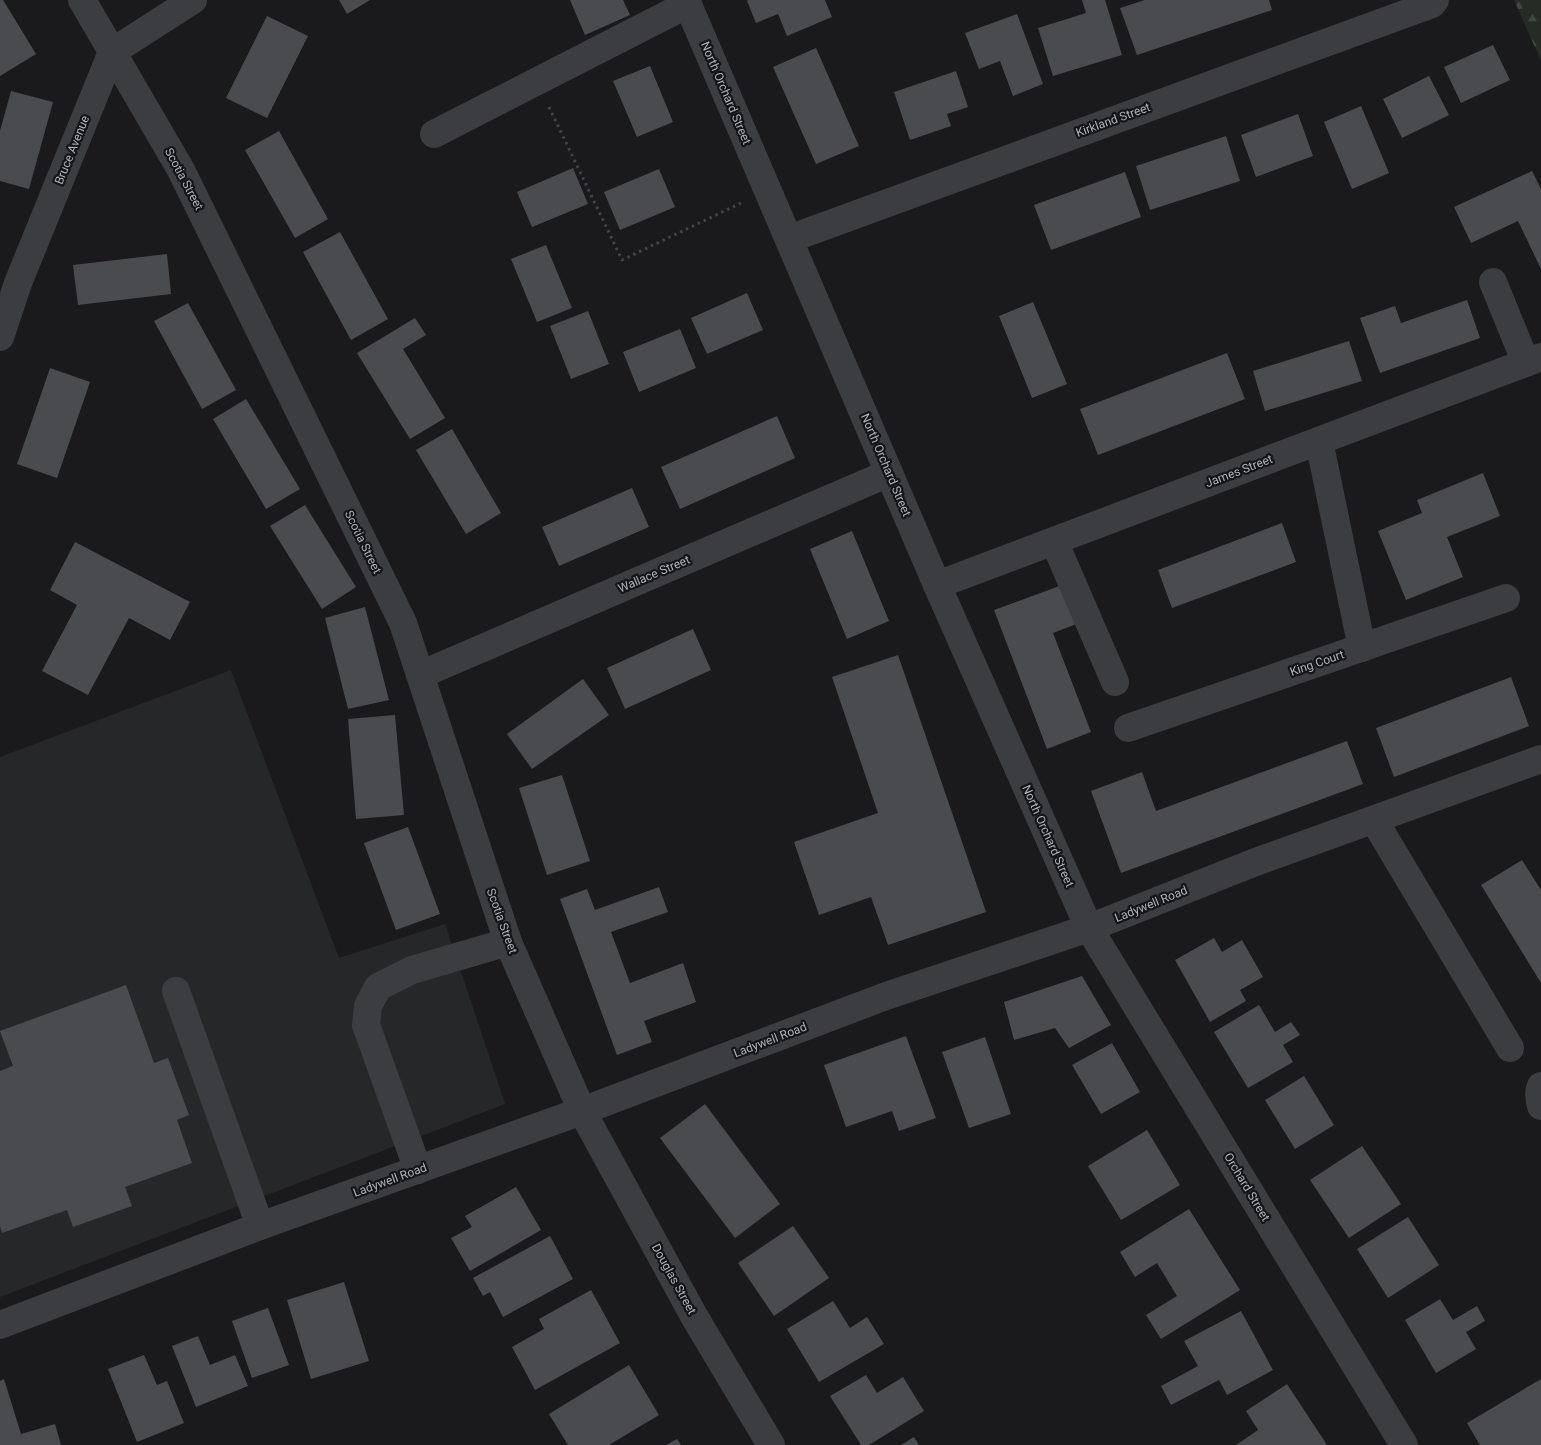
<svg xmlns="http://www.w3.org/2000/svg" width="1541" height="1445" viewBox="0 0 1541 1445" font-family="Roboto,sans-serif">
<defs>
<pattern id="forest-firs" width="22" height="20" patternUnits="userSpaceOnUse" patternTransform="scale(1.25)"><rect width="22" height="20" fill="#252c25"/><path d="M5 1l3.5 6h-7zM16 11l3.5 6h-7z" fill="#424843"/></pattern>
</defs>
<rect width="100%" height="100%" fill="#1a1a1c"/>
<path fill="#262729" d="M231,670L339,958L445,924L505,1104L0,1297V757Z"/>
<path fill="url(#forest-firs)" d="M1514,0H1541V61Z"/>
<g fill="#494b4e">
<path d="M0,0H3L36,54L0,76Z"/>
<path d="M339,0H370L347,14Z"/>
<path d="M570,0H623L630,15L585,35Z"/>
<path d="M748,0H825L832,17L787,36L778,14L756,23L747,1Z"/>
<path d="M1082,0H1105L1122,55L1053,76L1038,28L1086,13Z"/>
<path d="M1145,0H1269L1272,10L1137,55L1120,8Z"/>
<path d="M1017,14L1043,84L1013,96L1000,61L979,69L965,33Z"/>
<path d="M267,16L308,36L267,118L226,98Z"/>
<path d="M1493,45L1510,80L1461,103L1444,67Z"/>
<path d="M816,48L859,146L816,164L773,67Z"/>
<path d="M650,66L673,122L637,137L613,81Z"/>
<path d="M956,71L968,107L947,114L951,126L910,140L894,92Z"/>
<path d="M1429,76L1449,115L1402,138L1383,99Z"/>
<path d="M11,91L53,102L29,189L0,181V131Z"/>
<path d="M1361,106L1389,173L1352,189L1324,122Z"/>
<path d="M1298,114L1313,156L1256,177L1241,135Z"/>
<path d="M279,131L328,219L295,238L245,150Z"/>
<path d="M1226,136L1240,181L1150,210L1136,166Z"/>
<path d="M573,168L588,204L532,227L517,192Z"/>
<path d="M659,169L675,207L620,230L604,192Z"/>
<path d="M1532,171L1541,189V269L1518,221L1471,243L1454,207Z"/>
<path d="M1125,172L1141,217L1051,250L1034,205Z"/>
<path d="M340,232L388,319L351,340L303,252Z"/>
<path d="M546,245L572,308L537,322L511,259Z"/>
<path d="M167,254L171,294L78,305L73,265Z"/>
<path d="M747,293L763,330L707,354L691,318Z"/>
<path d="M1467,300L1480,338L1380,373L1360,318L1395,306L1401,323Z"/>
<path d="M1033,302L1067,384L1032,398L999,316Z"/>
<path d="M188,303L236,390L202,409L154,321Z"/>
<path d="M588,311L609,364L571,379L550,326Z"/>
<path d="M415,318L426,335L403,349L445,418L410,439L357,353Z"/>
<path d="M680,329L696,368L639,392L623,352Z"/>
<path d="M1349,341L1362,381L1265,411L1253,371Z"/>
<path d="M1227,353L1245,399L1098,455L1080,409Z"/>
<path d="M50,368L90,382L57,478L17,464Z"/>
<path d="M246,399L300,489L266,509L213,419Z"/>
<path d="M777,416L795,458L680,509L661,467Z"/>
<path d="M452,429L501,513L466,534L416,450Z"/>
<path d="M1483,473L1500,516L1447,537L1463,577L1406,600L1378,531L1422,513L1417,500Z"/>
<path d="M632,488L649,527L559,566L542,527Z"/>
<path d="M305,505L356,587L322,609L270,526Z"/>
<path d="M1282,523L1296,562L1172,608L1158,570Z"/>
<path d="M852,531L889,621L847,639L810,549Z"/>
<path d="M75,542L190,602L170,640L129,618L88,695L42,671L77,605L50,590Z"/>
<path d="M1065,584L1079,623L1053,633L1091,732L1047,749L994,610Z"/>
<path d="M365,607L389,700L348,709L325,618Z"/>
<path d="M693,629L711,670L625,709L607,668Z"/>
<path d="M898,655L986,912L888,945L871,897L819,915L794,842L878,813L832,677Z"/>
<path d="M1511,677L1529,726L1394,777L1376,728Z"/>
<path d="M583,679L609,715L532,769L507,734Z"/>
<path d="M395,715L404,815L356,819L348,719Z"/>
<path d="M1347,741L1363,784L1121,873L1091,791L1142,772L1156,811Z"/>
<path d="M562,775L590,861L547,875L519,788Z"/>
<path d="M408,827L440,914L396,930L364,843Z"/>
<path d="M1522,860L1541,890V983L1481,885Z"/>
<path d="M659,887L668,912L611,932L630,983L683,963L696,1002L644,1021L652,1042L617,1055L560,899L587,889L595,910Z"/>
<path d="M1214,938L1222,952L1242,940L1263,977L1240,990L1246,1001L1210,1022L1175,960Z"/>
<path d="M1082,976L1111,1025L1069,1048L1055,1028L1014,1040L1004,1002Z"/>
<path d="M126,985L154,1063L168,1058L189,1115L177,1120L192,1163L125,1187L132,1206L73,1227L67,1210L2,1233L0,1226V1071L13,1066L0,1031Z"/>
<path d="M1259,1005L1275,1032L1291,1022L1300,1035L1283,1045L1293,1062L1248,1088L1214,1032Z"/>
<path d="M906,1036L936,1118L899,1131L892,1111L846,1127L824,1065Z"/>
<path d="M985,1037L1011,1114L969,1128L942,1052Z"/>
<path d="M1112,1043L1140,1092L1101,1114L1072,1065Z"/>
<path d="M1304,1076L1334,1125L1295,1149L1265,1100Z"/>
<path d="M705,1104L780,1204L735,1238L660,1138Z"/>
<path d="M1147,1130L1180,1185L1121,1220L1088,1166Z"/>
<path d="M1362,1146L1401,1204L1349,1238L1310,1180Z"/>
<path d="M516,1187L541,1230L470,1271L451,1238L472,1227L465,1216Z"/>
<path d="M1189,1209L1240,1290L1161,1339L1146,1315L1177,1296L1157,1263L1135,1277L1120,1252Z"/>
<path d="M1408,1217L1439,1265L1388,1298L1357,1249Z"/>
<path d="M793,1226L829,1278L774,1316L738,1263Z"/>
<path d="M550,1236L573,1279L503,1317L490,1292L483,1296L473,1278Z"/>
<path d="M344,1282L369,1361L311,1379L287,1300Z"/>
<path d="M591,1290L620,1343L535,1390L512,1347L544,1329L539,1319Z"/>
<path d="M1440,1299L1453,1320L1477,1306L1485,1321L1466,1332L1476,1349L1436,1373L1405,1320Z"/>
<path d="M833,1301L850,1328L867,1317L884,1344L819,1382L787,1329Z"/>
<path d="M268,1308L289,1365L252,1378L232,1321Z"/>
<path d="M1241,1311L1273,1370L1227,1395L1219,1380L1171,1405L1161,1386L1198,1366L1184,1341Z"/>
<path d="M198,1336L210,1365L235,1355L248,1386L196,1407L172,1346Z"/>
<path d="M144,1355L157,1385L167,1381L184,1423L137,1442L108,1369Z"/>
<path d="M629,1365L659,1415L609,1445H568L549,1414Z"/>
<path d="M866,1375L877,1393L903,1377L924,1411L869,1445H861L830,1396Z"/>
<path d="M4,1379L21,1434L55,1424L61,1445H0V1381Z"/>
<path d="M1541,1379V1445H1480L1467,1423Z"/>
<path d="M1287,1384L1327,1445H1236L1258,1430L1246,1411Z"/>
<path d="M914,1437L919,1445H901Z"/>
<path d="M677,1439L681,1445H666Z"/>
</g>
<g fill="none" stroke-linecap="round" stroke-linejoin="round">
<path stroke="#424447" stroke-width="3" stroke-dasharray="2.5 4" stroke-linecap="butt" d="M549,107L622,260L741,203"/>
<g stroke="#3c3d41" stroke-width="28">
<path d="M82,0L181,170L403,623L508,942L582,1111L694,1316L771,1445"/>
<path d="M686,0L937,585L1089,928L1404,1445"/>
<path d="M434,134L688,4"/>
<path d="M789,239L1432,4L1435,0"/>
<path d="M1493,282L1526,363"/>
<path d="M0,337L18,283L112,52L193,0"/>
<path d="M1319,441L1362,648"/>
<path d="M1054,541L1115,682"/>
<path d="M937,585L1541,357"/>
<path d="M420,675L889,473"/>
<path d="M1128,728L1506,598"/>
<path d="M1374,820L1510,1048"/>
<path d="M176,991L260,1226"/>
<path d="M1541,1086C1538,1092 1539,1099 1541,1106"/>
<path d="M418,1170L366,1025L368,1006L378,987L412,970L508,942"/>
<path d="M0,1325L260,1226L582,1111L886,996L1089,928L1253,863L1541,759"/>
</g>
</g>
<g text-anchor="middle" stroke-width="4.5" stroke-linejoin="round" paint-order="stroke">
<g font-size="12" fill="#aeb3ba" stroke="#151517">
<text transform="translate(726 93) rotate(67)" y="4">North Orchard Street</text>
<text transform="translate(1113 120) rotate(-20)" y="4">Kirkland Street</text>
<text transform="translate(72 150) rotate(-68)" y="4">Bruce Avenue</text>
<text transform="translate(184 179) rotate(62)" y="4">Scotia Street</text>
<text transform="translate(886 465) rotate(67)" y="4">North Orchard Street</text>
<text transform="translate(1239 471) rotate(-21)" y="4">James Street</text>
<text transform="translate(363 542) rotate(64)" y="4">Scotia Street</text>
<text transform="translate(654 574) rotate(-23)" y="4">Wallace Street</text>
<text transform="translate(1317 663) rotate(-19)" y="4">King Court</text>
<text transform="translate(1048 836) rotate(66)" y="4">North Orchard Street</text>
<text transform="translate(1151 904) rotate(-22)" y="4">Ladywell Road</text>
<text transform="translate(502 921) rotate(70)" y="4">Scotia Street</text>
<text transform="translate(770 1040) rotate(-21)" y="4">Ladywell Road</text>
<text transform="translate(390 1180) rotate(-20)" y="4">Ladywell Road</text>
<text transform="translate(1247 1187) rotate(59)" y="4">Orchard Street</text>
<text transform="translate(674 1279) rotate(61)" y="4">Douglas Street</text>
</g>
</g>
</svg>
